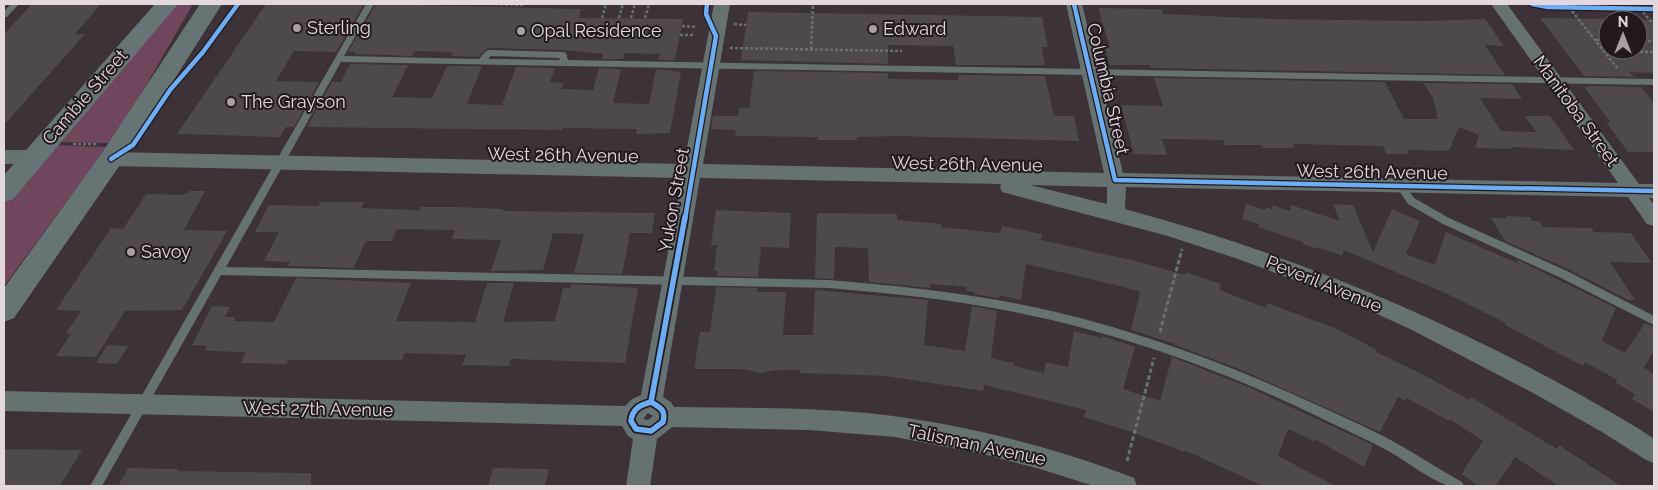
<svg xmlns="http://www.w3.org/2000/svg" width="1658" height="490" viewBox="0 0 1658 490" font-family="Raleway,sans-serif">
<rect width="100%" height="100%" fill="#3c3237"/>
<g fill="#70465d">
<path d="M178,4H193L130,113L109,143L55,142Z"/>
<path d="M52,145L107,147L4,286V203Z"/>
</g>
<g fill="#4f484c">
<path d="M32,4H101L75,34H85L4,125V34Z"/>
<path d="M266,4H364L336,52L294,51L276,81L319,82L294,127H286L280,137L177,134Z"/>
<path d="M376,4L581,9L579,18L683,19L675,60H658L660,54L625,53L623,59H602L603,54L563,50L489,48L485,50L478,57L451,56L453,52L415,51L412,56L355,54L356,52H348Z"/>
<path d="M1098,8L1161,9L1163,14L1272,19L1421,21L1485,19L1504,46L1485,45L1505,75L1151,68L1150,65H1110L1105,48H1110Z"/>
<path d="M748,12L1042,17L1048,47H1042L1045,65H956L953,46L888,45V64L741,60Z"/>
<path d="M1540,18L1608,19V54H1638V19L1654,20V73L1630,72L1634,77L1584,76Z"/>
<path d="M350,64L408,65L392,97L432,98L447,66H482L467,104L502,105L516,67L555,68L550,82L564,83L561,89L593,90L599,68L621,69L613,103L649,104L656,69L681,72L670,133L636,134L637,129L562,128V130L307,127L332,82H341Z"/>
<path d="M754,71L888,73V79L958,80V75L1045,76L1054,116H1074L1079,141L900,136L857,137V140H818V137L735,136L736,130L711,129L713,116H738L739,108H749Z"/>
<path d="M1154,78L1385,82L1404,119H1438L1433,98L1423,83L1512,84L1522,99L1480,98L1501,131L1536,132L1525,116H1550L1574,150L1510,147L1512,149L1475,148L1479,135L1459,127L1449,151L1407,150L1409,154H1386L1383,146L1293,144L1295,148H1262L1261,145H1225L1223,140L1162,139L1167,155L1134,154L1121,105L1163,106Z"/>
<path d="M1591,86L1641,87L1654,103V152H1628L1606,122L1611,123L1584,87Z"/>
<path d="M190,191H205L184,230L227,231L182,310L125,311L96,357L56,356L71,334L66,333L81,311L56,310L111,228L123,229L146,194L183,195Z"/>
<path d="M321,202H364L361,208L419,210L420,207H456L503,209V211L655,213L652,233H630L622,274L574,273L584,234L553,233L543,270L491,271L501,240L452,239L455,230L397,229L392,241H366L354,268L288,266L290,262L264,261L279,232H255L269,205L318,206Z"/>
<path d="M1246,204L1266,210V207L1272,209L1273,205L1290,211L1291,205L1340,221L1333,204L1353,205L1373,252L1392,209L1420,221L1406,254L1435,265L1446,232L1519,264L1516,259L1616,308L1602,341L1625,353L1645,323L1654,327V350L1644,368L1654,374V412L1632,399L1635,394L1616,383L1617,380L1585,362L1583,366L1505,325L1506,323L1445,293L1344,250L1342,256L1317,247V249L1303,244V242L1258,227L1259,224L1242,219Z"/>
<path d="M716,210L791,213L789,248L761,247L758,277L717,276L718,271H714L717,245H711Z"/>
<path d="M817,213L897,214V220L941,224V227L1000,233L1002,226L1042,234L1041,240L1136,261L1185,275L1186,272L1221,284L1220,290L1266,308L1267,303L1335,328L1377,350L1376,352L1422,374L1469,400L1471,397L1557,449L1559,445L1621,486H1559L1515,457L1496,486H1479L1461,474L1483,441L1450,419L1449,421L1407,398L1406,401L1398,397L1380,432L1239,369L1175,345V344L1131,330L1140,292L1116,285L1026,264L1021,300L999,295V298L974,294V292L966,291L967,287L930,284V288L869,282L868,248L835,247L834,279L815,278Z"/>
<path d="M1506,216L1530,217L1532,221H1540L1543,227L1591,228L1594,232L1631,233L1652,263L1610,262L1635,300H1628L1568,269L1505,241L1491,218H1507Z"/>
<path d="M296,278L411,283L396,321L475,322L487,283H514L503,322L555,321L563,288H570L571,284L638,288L625,363L511,359L509,366L462,365L466,355L405,353L402,360H288L286,364L241,363L246,352L205,351L207,346L192,345L212,306L230,307L225,317H236L234,321L274,322Z"/>
<path d="M716,287L757,288V292H786L783,335H813L815,290L928,300L924,345L965,351L972,306L997,311L991,358L1014,363V366L1044,373L1046,362L1068,367L1074,331L1102,338V336L1135,347L1123,389L1160,401L1172,357L1246,386L1373,445L1364,467L1315,439L1314,441L1288,429L1278,456L1335,486H1263L1184,450V452L1129,431L1084,417L1086,410L984,385L983,391L886,376L800,373V370H778L761,373L742,369H694L700,332H710Z"/>
<path d="M107,345L128,346L117,364L96,363Z"/>
<path d="M4,449L82,450L60,486H4Z"/>
<path d="M128,468L178,469L177,471L311,473V486H118Z"/>
<path d="M493,468L549,469L545,486H488Z"/>
</g>
<g fill="none" stroke-linecap="round" stroke-linejoin="round">
<g stroke="#6a6f72" stroke-width="2.5" stroke-dasharray="3 2" stroke-linecap="butt">
<path d="M490,4L525,5"/>
<path d="M1572,11L1618,69"/>
<path d="M1643,12L1654,25"/>
<path d="M602,18L606,4"/>
<path d="M619,18L623,4"/>
<path d="M631,18L635,4"/>
<path d="M645,18L649,4"/>
<path d="M734,24L746,25"/>
<path d="M682,26L697,27"/>
<path d="M680,35H695"/>
<path d="M1596,40H1608"/>
<path d="M1638,41H1654"/>
<path d="M730,48L902,51"/>
<path d="M811,49L813,5"/>
<path d="M1605,51L1654,52"/>
<path d="M73,144H96"/>
</g>
<g stroke="#6a6f72" stroke-width="3" stroke-dasharray="4.5 2.5" stroke-linecap="butt">
<path d="M1160,332L1182,249"/>
<path d="M1127,461L1154,358"/>
</g>
<g fill="#667272" fill-rule="evenodd">
<path d="M11,4H19L7,17H4V11Z"/>
<path d="M366,4H374L344,56L479,59L486,51L489,50L563,52L566,53L568,60L1654,79V85L341,62L226,267L828,280C892,285 956,292 1019,304C1119,324 1216,359 1308,401C1335,413 1362,425 1387,438C1413,452 1437,468 1462,482L1464,486C1459,486 1451,487 1446,485C1427,478 1408,462 1390,452C1367,439 1343,429 1319,417C1224,371 1123,334 1019,313C956,300 892,293 828,288L221,275L102,486H90ZM491,56L559,58L560,60L488,59Z"/>
<path d="M1401,183L1404,184L1414,198L1449,218L1567,271L1654,316V325L1559,277L1443,224L1408,204L1396,186Z"/>
</g>
<g fill="#667272" fill-rule="evenodd">
<path d="M714,4H730L703,164L1104,173L1066,4H1082L1123,173L1618,183L1491,4H1507L1639,184H1654V198H1649L1654,205V226L1647,224L1628,197L1126,187L1125,209C1307,258 1480,333 1641,430L1654,439V463L1646,460L1602,432L1535,394L1410,329L1335,295L1238,259L1168,236L1002,192L1000,187L1001,184L700,178L663,397L671,402L674,407C738,408 803,407 868,413C958,423 1049,445 1134,478L1137,486H1094L1040,469L983,454L895,437L809,430L672,427L657,439L650,486H626L633,439L628,436L622,426L4,411V391L625,406L632,399L641,395L682,178L111,166L104,164L102,159L104,154L111,152L684,164ZM1030,185L1107,187V204ZM648,413L653,416L648,420L643,419Z"/>
<path d="M4,150H32L39,152L41,157L39,162L32,164H4Z"/>
</g>
<g fill="#677476" fill-rule="evenodd">
<path d="M155,4H178L13,199L4,202V175Z"/>
<path d="M200,4H222L120,165L14,318L4,322V288L102,153Z"/>
</g>
<g stroke="#21191d" stroke-width="7">
<g id="cycleway-far1">
<path d="M1074,4L1115,180L1654,191"/>
<path d="M1532,4L1548,7L1654,9"/>
<path d="M111,159L133,145L170,90L203,52L238,4"/>
<path d="M685,219L716,36L706,14L707,4"/>
</g>
</g>
<g stroke="#21191d" stroke-width="9">
<g id="cycleway">
<path d="M651,402L685,217"/>
<path d="M651,402C661,408 666,410 663,422L651,431L636,429L631,421C632,409 640,405 651,402Z"/>
</g>
</g>
<use href="#cycleway-far1" stroke="#6dadf4" stroke-width="4.5"/>
<use href="#cycleway" stroke="#6dadf4" stroke-width="5.5"/>
</g>
<g fill="#a99ea4" stroke="#21191d" stroke-width="2">
<circle cx="297" cy="28" r="5"/>
<circle cx="873" cy="29" r="5"/>
<circle cx="521" cy="31" r="5"/>
<circle cx="231" cy="102" r="5"/>
<circle cx="131" cy="252" r="5"/>
</g>
<g text-anchor="middle" stroke-width="4" stroke-linejoin="round" paint-order="stroke">
<g font-size="18" fill="#e3d8de" stroke="#21191d" text-anchor="start">
<text x="307" y="34">Sterling</text>
<text x="883" y="35">Edward</text>
<text x="531" y="37">Opal Residence</text>
<text x="241" y="108">The Grayson</text>
<text x="141" y="258">Savoy</text>
</g>
<g font-size="18" fill="#e3d8de" stroke="#21191d">
<text transform="translate(1108 89) rotate(77)" y="6">Columbia Street</text>
<text transform="translate(85 97) rotate(-49)" y="6">Cambie Street</text>
<text transform="translate(1576 111) rotate(54)" y="6">Manitoba Street</text>
<text transform="translate(563 155) rotate(1)" y="6">West 26th Avenue</text>
<text transform="translate(967 164) rotate(1)" y="6">West 26th Avenue</text>
<text transform="translate(1372 172) rotate(1)" y="6">West 26th Avenue</text>
<text transform="translate(674 200) rotate(-80)" y="6">Yukon Street</text>
<text transform="translate(1324 284) rotate(22)" y="6">Peveril Avenue</text>
<text transform="translate(318 409) rotate(1)" y="6">West 27th Avenue</text>
<text transform="translate(977 445) rotate(12)" y="6">Talisman Avenue</text>
</g>
</g>
<rect width="1658" height="490" fill="none" stroke="#e3d8de" stroke-width="10"/>
<g transform="translate(1623 35)"><circle r="24" fill="#21191d" stroke="#6f656a"/>
<path d="M0-4L9 19L0 12L-9 19Z" fill="#a99ea4"/>
<text y="-8" font-size="14" font-weight="bold" text-anchor="middle" fill="#e3d8de">N</text>
</g>
</svg>
